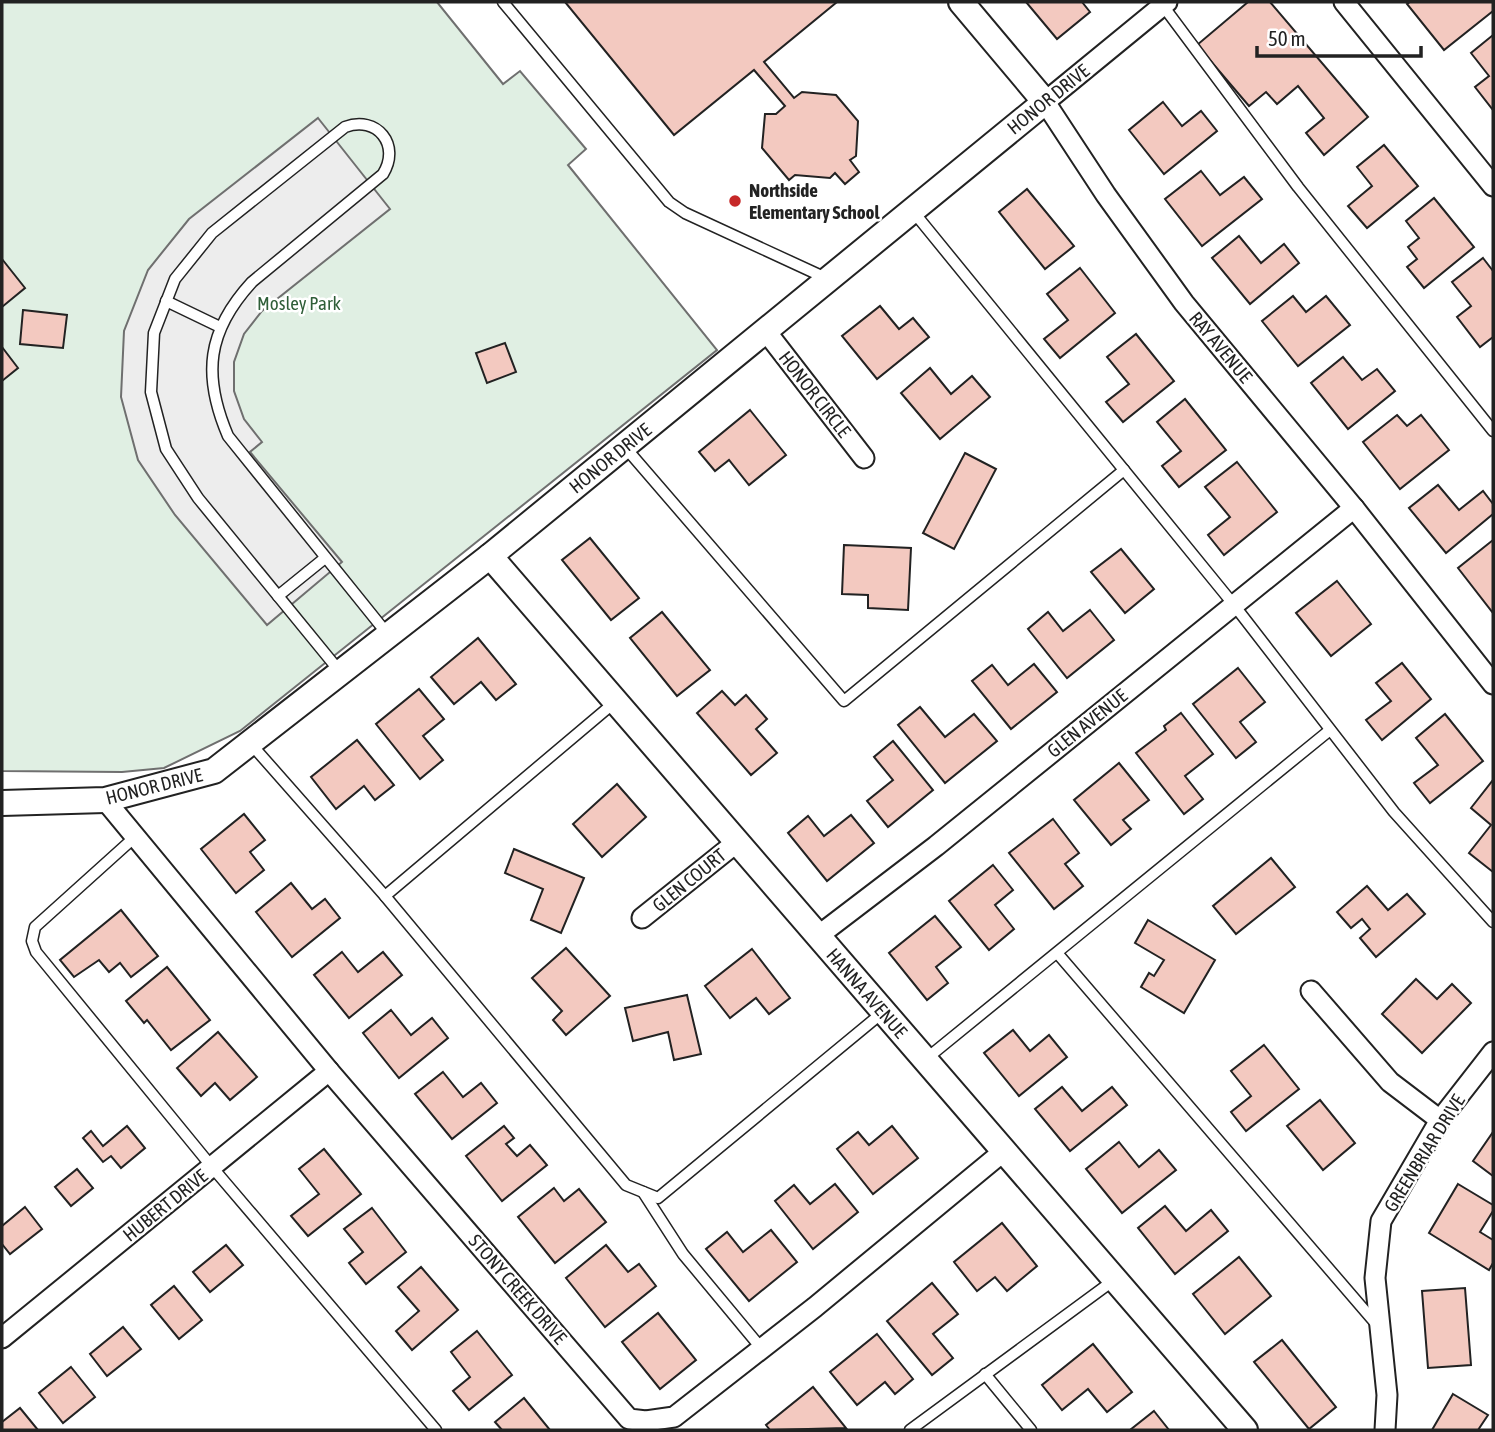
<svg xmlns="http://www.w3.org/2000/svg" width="1495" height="1432" viewBox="0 0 1495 1432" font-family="'Asap Condensed',sans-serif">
<rect width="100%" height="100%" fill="#fff"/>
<path fill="#e0efe3" stroke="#6f6f6f" stroke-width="2" d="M2,2H437L503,84L520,71L586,149L568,165L717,350L240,731L164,768L122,772L2,771Z"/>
<path fill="#ededed" stroke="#6f6f6f" stroke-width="2" d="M318,118L390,209L262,311L244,334L234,362V391L244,419L262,442L250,452L342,562L267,625L175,515L138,460L121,397L124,331L148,270L189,219Z"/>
<g fill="#f3c9c0" stroke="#222" stroke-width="2">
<path d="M565,2H837L764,62L794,98L802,92L836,95L858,121L856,156L850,160L859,172L845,184L835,173L830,178L795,175L789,180L762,148L765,114H776L785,106L754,70L674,135Z"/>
<path d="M1026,2H1082L1090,12L1057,39Z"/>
<path d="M1248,2H1270L1368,117L1324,155L1306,133L1324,118L1298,86L1277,104L1266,92L1249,106L1197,45Z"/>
<path d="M1410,2H1493V11L1444,50L1407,4Z"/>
<path d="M1493,35V110L1475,87L1489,76L1471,53Z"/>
<path d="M1163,102L1182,126L1201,111L1217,131L1164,174L1129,130Z"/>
<path d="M1384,145L1418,186L1367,228L1348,206L1372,186L1357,167Z"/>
<path d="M1201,171L1220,195L1244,177L1262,199L1202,246L1165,199Z"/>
<path d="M1027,189L1074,246L1045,269L999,212Z"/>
<path d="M1434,198L1474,247L1424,288L1407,267L1417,259L1408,247L1419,238L1406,221Z"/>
<path d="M1239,236L1261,263L1284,244L1299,263L1250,304L1212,258Z"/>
<path d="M1483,258L1493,271V337L1480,347L1457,317L1471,306L1452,282Z"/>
<path d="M2,259L25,288L2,307Z"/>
<path d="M1080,268L1115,313L1060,358L1044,339L1068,320L1047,294Z"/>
<path d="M1293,296L1306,312L1326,296L1350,325L1298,366L1262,321Z"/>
<path d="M880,306L899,329L913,318L929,337L877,379L842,336Z"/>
<path d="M23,310L67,315L63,348L20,344Z"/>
<path d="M1136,334L1174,381L1123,422L1106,402L1129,384L1107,357Z"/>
<path d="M505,343L516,372L487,383L476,353Z"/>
<path d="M2,347L18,368L2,381Z"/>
<path d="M1343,357L1362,380L1377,369L1395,391L1348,429L1311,383Z"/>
<path d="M930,368L951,394L972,376L990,397L940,439L901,393Z"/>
<path d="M1185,399L1226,450L1179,487L1162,466L1181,451L1157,422Z"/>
<path d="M750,410L786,455L749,485L729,460L715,471L699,452Z"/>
<path d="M1397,415L1407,426L1421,415L1449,450L1400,489L1363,442Z"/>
<path d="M965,453L996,469L954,549L923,533Z"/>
<path d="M1237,462L1277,512L1224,555L1208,535L1230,517L1205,487Z"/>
<path d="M1438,485L1459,510L1483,491L1493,504V514L1446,553L1409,508Z"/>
<path d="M590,538L639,598L611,620L562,560Z"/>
<path d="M1493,540V613L1458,568Z"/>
<path d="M844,545L911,548L908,610L868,608V595L842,594Z"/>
<path d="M1121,549L1154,589L1125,613L1091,572Z"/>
<path d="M1337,581L1371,624L1331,656L1296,613Z"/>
<path d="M1090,610L1114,640L1067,678L1028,629L1048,612L1063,631Z"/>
<path d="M662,612L710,670L677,696L630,638Z"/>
<path d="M478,638L516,684L496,700L481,682L454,704L431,677Z"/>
<path d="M1402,663L1431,699L1382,740L1366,720L1391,701L1376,683Z"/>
<path d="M1034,664L1057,692L1011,729L972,681L992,665L1008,685Z"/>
<path d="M1238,668L1265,702L1240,722L1256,742L1236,758L1193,704Z"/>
<path d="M419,689L444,719L423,736L443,760L420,779L376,724Z"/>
<path d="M722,691L735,705L746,695L767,719L756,729L777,753L751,775L697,713Z"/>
<path d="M920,707L945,737L974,714L997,741L945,783L898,725Z"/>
<path d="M1181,713L1213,754L1185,776L1203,799L1184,814L1136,753L1166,730L1164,726Z"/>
<path d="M1445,714L1483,761L1430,803L1414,783L1438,765L1416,738Z"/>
<path d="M357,740L394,785L375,800L364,786L336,809L311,777Z"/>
<path d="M893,741L933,790L888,827L867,801L893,780L874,757Z"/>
<path d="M1119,763L1149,800L1123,820L1131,829L1111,845L1074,800Z"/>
<path d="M1493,780V872L1469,853L1491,825L1471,808Z"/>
<path d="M617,784L646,817L602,857L573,824Z"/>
<path d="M244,814L265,840L250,852L264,870L236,893L201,849Z"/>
<path d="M851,815L874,843L827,881L788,833L808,816L824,836Z"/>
<path d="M1053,819L1079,853L1065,864L1083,886L1054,909L1009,853Z"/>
<path d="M514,849L584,878L561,933L531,920L543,889L505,873Z"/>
<path d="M1271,858L1295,887L1236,934L1213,906Z"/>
<path d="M993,865L1013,890L995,905L1014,929L989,950L949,901Z"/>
<path d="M291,883L312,909L325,899L340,918L292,957L256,912Z"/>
<path d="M1367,886L1388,910L1407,894L1425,914L1376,957L1360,938L1370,929L1362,919L1351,928L1337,912Z"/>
<path d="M121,910L158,956L131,977L120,963L109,972L99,960L74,977L60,960Z"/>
<path d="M935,916L961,947L936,967L948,983L927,1000L889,953Z"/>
<path d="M1148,920L1215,960L1184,1013L1141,987L1149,973L1154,976L1164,960L1135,943Z"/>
<path d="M566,948L610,996L566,1035L553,1020L562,1011L532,978Z"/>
<path d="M752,949L790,998L769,1014L756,998L730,1018L705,986Z"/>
<path d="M342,952L358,972L383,952L402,975L349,1018L314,975Z"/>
<path d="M167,967L210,1020L171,1050L147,1020L144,1023L126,1001Z"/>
<path d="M1416,979L1437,999L1452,984L1471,1003L1422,1053L1382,1014Z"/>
<path d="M687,995L701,1054L674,1060L668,1032L633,1041L625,1008Z"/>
<path d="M391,1010L411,1035L432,1018L448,1038L399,1078L363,1033Z"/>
<path d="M1013,1030L1030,1051L1049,1035L1067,1057L1019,1096L984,1053Z"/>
<path d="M218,1032L257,1077L230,1100L215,1083L201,1096L177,1068Z"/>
<path d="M1264,1045L1299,1089L1246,1131L1231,1112L1251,1096L1231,1071Z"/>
<path d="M443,1072L463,1097L481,1083L497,1103L452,1139L415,1094Z"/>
<path d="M1062,1087L1082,1111L1112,1087L1127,1105L1070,1151L1035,1109Z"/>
<path d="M1320,1100L1355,1143L1323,1170L1287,1126Z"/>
<path d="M127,1126L145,1148L121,1168L111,1156L103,1162L83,1138L91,1131L103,1146Z"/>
<path d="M504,1126L514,1138L506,1144L517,1156L530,1145L547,1165L502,1201L466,1156Z"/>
<path d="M892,1126L918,1158L873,1194L837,1149L858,1132L869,1145Z"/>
<path d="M1493,1132V1176L1473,1161Z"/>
<path d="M1119,1142L1139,1167L1159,1150L1176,1170L1122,1213L1086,1169Z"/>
<path d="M324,1149L361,1194L308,1236L291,1216L319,1194L299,1169Z"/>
<path d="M77,1169L93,1188L71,1206L55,1187Z"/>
<path d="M835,1184L858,1212L813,1249L775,1201L794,1185L810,1204Z"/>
<path d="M1458,1184L1493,1205V1211L1480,1232L1493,1240V1263L1489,1270L1429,1233Z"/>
<path d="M554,1188L564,1201L579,1189L606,1222L555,1263L518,1217Z"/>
<path d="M1165,1206L1186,1231L1211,1210L1228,1231L1175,1274L1138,1228Z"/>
<path d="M25,1207L42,1229L10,1254L2,1244V1226Z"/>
<path d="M372,1208L406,1252L366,1284L349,1263L363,1252L344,1229Z"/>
<path d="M1002,1223L1037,1266L1007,1291L995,1277L977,1291L954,1262Z"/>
<path d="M771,1230L797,1262L749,1301L706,1249L727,1232L743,1252Z"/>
<path d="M226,1245L243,1265L210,1292L193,1272Z"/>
<path d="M606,1245L628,1272L639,1264L656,1286L605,1327L566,1278Z"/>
<path d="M1239,1257L1271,1296L1225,1334L1193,1294Z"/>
<path d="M421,1267L458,1310L412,1350L396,1331L419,1311L398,1287Z"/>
<path d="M932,1283L958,1314L933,1334L953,1358L932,1375L887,1321Z"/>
<path d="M174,1286L202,1320L179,1339L151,1305Z"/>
<path d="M1465,1288L1471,1365L1428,1368L1422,1291Z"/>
<path d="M658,1313L696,1360L660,1389L622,1342Z"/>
<path d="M123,1327L141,1349L107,1376L90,1354Z"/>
<path d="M477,1331L512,1375L469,1410L453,1391L470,1377L451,1352Z"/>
<path d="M877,1334L913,1379L895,1394L885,1382L857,1405L830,1372Z"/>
<path d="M1282,1340L1336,1407L1309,1429L1254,1362Z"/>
<path d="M1093,1344L1132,1392L1107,1412L1088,1389L1062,1410L1042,1385Z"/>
<path d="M71,1367L95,1397L63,1423L39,1393Z"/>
<path d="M813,1387L846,1428L770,1430L766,1425Z"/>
<path d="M1453,1394L1488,1415L1478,1430H1432Z"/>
<path d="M524,1398L550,1430H502L495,1422Z"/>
<path d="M20,1408L38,1430H2V1422Z"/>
<path d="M1154,1411L1169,1430H1130Z"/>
</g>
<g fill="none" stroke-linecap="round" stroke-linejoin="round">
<g stroke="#222" stroke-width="13">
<g id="service">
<path d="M503,2L669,202L685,213L828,279"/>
<path d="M1161,3L1298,187L1493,431"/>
<path d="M912,210L1234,605L1394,812L1493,922"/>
<path d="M166,301L220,327"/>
<path d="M624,446L844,701L1124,470"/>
<path d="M278,596L325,558"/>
<path d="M341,673L198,498L166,449L151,392L154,333L175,279L212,233L345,127C377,115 401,145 383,174L252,282C207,331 202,375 228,436L389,636"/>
<path d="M251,744L385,896L626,1185L658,1198L882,1013"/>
<path d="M136,836L35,927L32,941L36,952L212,1167L436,1430"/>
<path d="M385,896L615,702"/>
<path d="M1058,954L1378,1326"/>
<path d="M926,1059L1330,730"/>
<path d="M643,1192L683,1254L762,1349"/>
<path d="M985,1374L1031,1430"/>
<path d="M910,1430L1114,1280"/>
</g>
</g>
<g stroke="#222" stroke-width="23">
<g id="minor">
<path d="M1167,2L1045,102L1106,195L1184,303L1354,508L1493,684"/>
<path d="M1344,2L1493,186"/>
<path d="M765,330L864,458"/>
<path d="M105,800L329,1071L629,1419L646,1421L674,1417L815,1307L1004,1151"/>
<path d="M642,918L737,842"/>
<path d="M818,936L936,846L1354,508"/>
<path d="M1311,991L1390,1082L1440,1120"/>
<path d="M2,1338L329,1071"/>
<path d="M1385,1430L1387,1395L1375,1278L1381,1221L1440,1120L1493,1052"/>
</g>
</g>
<g stroke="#222" stroke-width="28">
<g id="tertiary">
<path d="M490,556L1245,1430"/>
<path d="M2,803L105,800L214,771L490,556L1045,102L961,2"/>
</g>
</g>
<use href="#service" stroke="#fff" stroke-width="10"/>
<use href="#minor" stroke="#fff" stroke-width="19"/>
<use href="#tertiary" stroke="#fff" stroke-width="24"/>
</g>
<circle fill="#c62828" stroke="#fff" stroke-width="2.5" cx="735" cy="201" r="7"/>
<g text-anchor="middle" stroke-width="5" stroke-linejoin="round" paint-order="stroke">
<g font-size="19" fill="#222" stroke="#fff">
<text transform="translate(1048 99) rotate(-39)" y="7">HONOR DRIVE</text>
<text transform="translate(1221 347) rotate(50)" y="7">RAY AVENUE</text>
<text transform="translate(815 394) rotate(52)" y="7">HONOR CIRCLE</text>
<text transform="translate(610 458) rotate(-39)" y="7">HONOR DRIVE</text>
<text transform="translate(1087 723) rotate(-39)" y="7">GLEN AVENUE</text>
<text transform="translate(154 786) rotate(-14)" y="7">HONOR DRIVE</text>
<text transform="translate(689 880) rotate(-39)" y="7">GLEN COURT</text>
<text transform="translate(867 993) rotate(49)" y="7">HANNA AVENUE</text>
<text transform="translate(1424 1153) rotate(-58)" y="7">GREENBRIAR DRIVE</text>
<text transform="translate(165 1205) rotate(-39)" y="7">HUBERT DRIVE</text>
<text transform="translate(518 1289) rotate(49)" y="7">STONY CREEK DRIVE</text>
</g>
<g font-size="19" font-weight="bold" fill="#222" stroke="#fff" text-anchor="start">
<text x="749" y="197">Northside<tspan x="749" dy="22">Elementary School</tspan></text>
</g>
<g font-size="19" fill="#2f5e38" stroke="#fff">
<text x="299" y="310">Mosley Park</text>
</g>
</g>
<rect width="1495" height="1432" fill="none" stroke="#222222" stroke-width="7"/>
<path d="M1257 46v10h164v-10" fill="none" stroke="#222222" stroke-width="3.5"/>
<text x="1268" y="46" font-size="21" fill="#222222" stroke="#ffffff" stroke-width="5" paint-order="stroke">50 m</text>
</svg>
